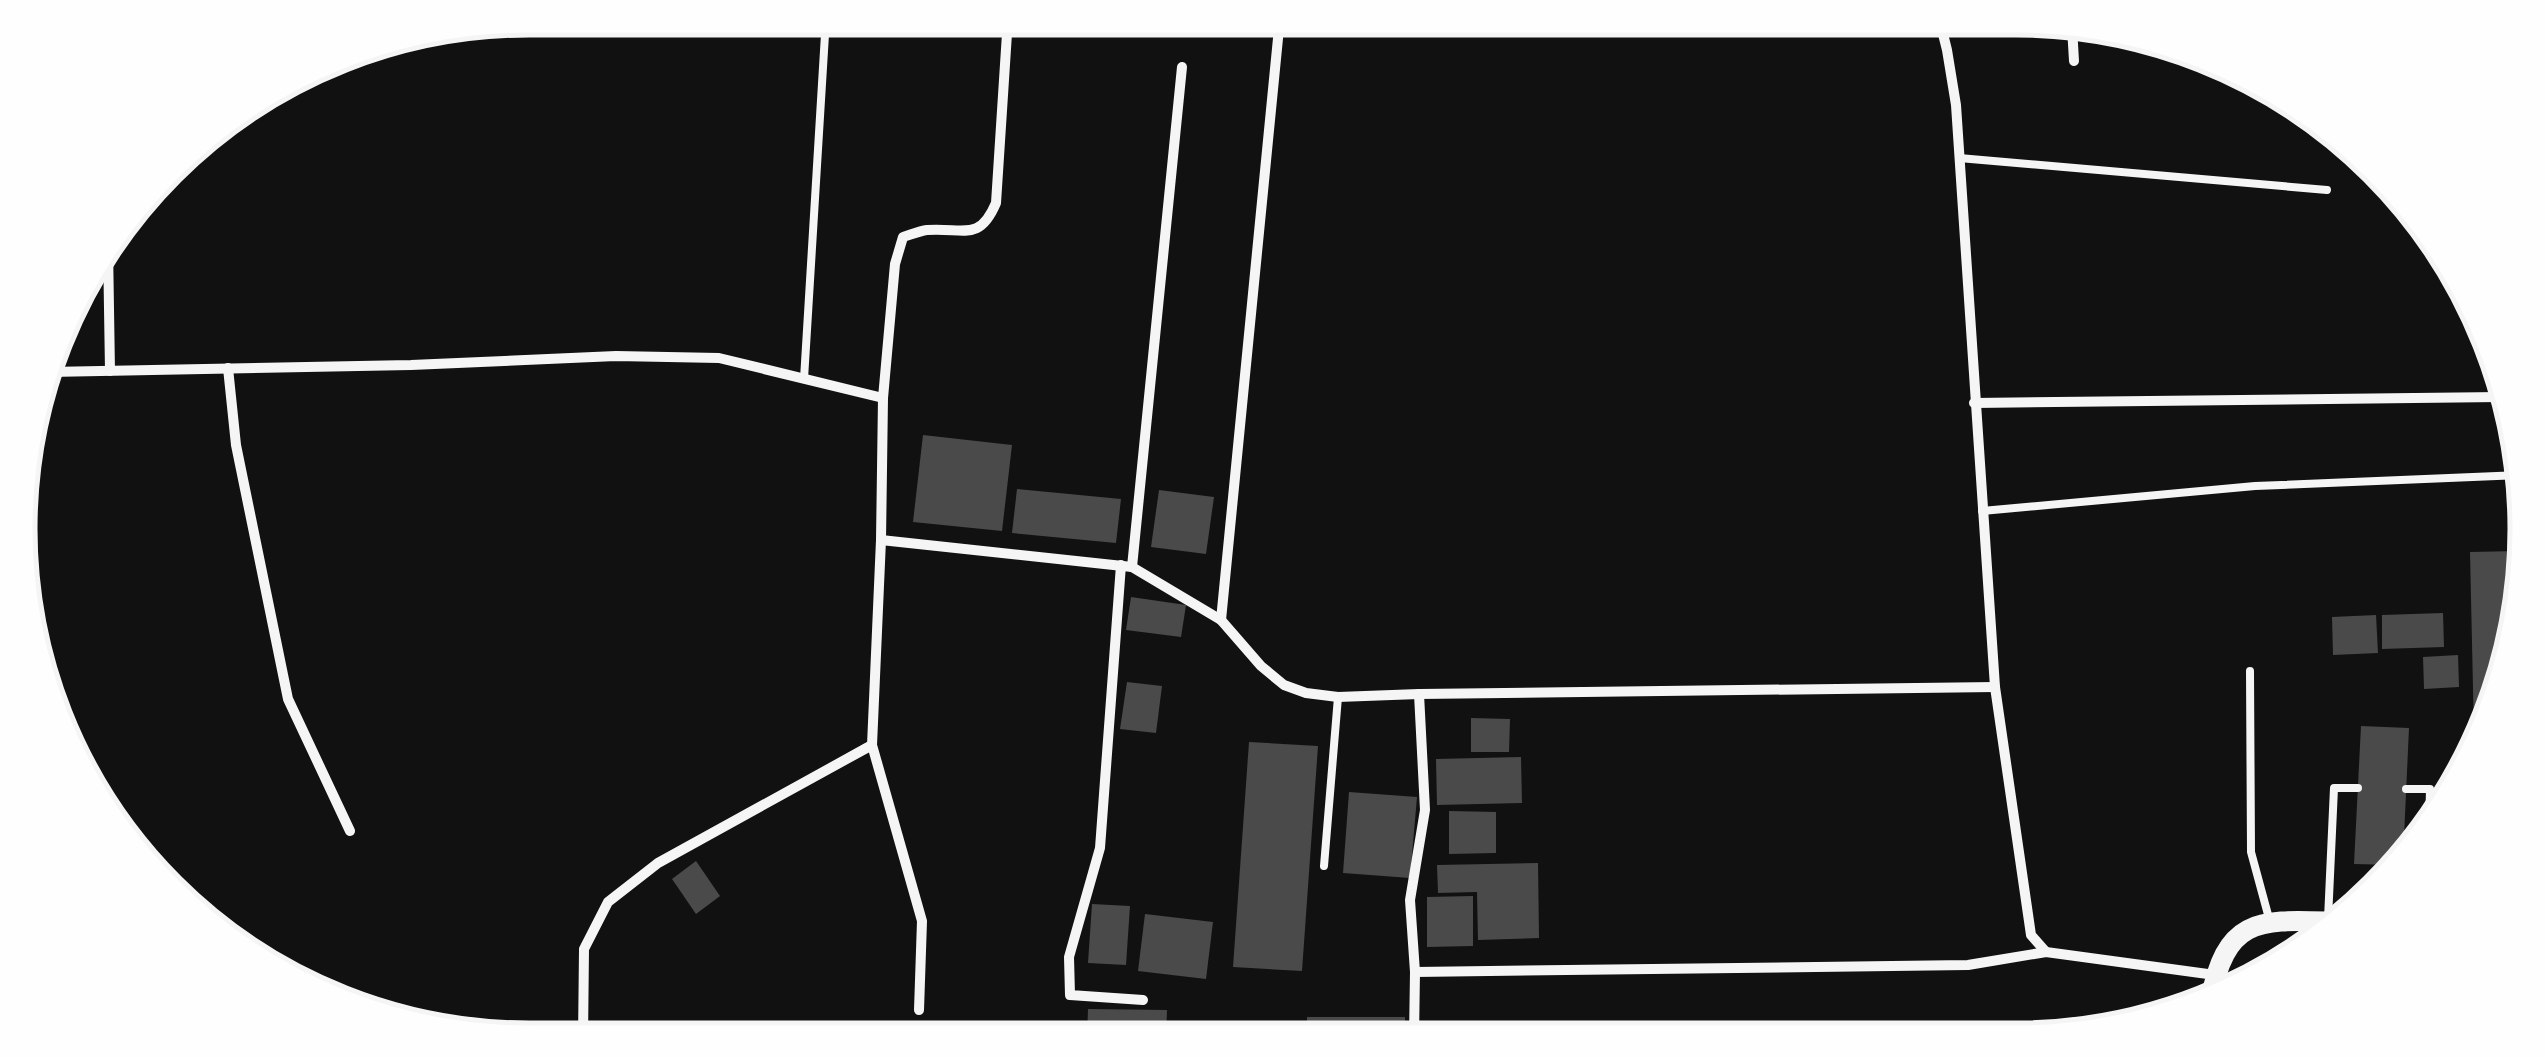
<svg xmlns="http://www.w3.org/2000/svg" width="2545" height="1058" viewBox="0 0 2545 1058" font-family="Roboto,sans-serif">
<rect width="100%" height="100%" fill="#111"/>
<g fill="#4a4a4a">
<path d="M923,435L1012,445L1002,531L913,522Z"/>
<path d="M1017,489L1121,499L1116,543L1012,533Z"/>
<path d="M1159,490L1214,497L1206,554L1151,547Z"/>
<path d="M2517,551L2500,694L2479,734H2474L2470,552Z"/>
<path d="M1131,597L1186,605L1181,637L1126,630Z"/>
<path d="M2443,613L2444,647L2382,649V615Z"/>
<path d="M2376,615L2378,653L2333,655L2332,617Z"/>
<path d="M2458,655L2459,687L2424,689L2423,657Z"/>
<path d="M1127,682L1162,686L1156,733L1120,729Z"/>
<path d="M1471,718L1510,719L1509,752H1471Z"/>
<path d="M2361,726L2409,728L2403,859L2397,865L2354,864Z"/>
<path d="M1249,742L1318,746L1302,971L1233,967Z"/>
<path d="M1521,757L1522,803L1437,805L1436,759Z"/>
<path d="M1349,792L1417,797L1410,878L1343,873Z"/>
<path d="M1449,811L1496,812V853L1449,854Z"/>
<path d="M696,861L720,896L696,914L672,879Z"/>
<path d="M1538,863L1539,938L1478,940L1477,892L1438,893L1437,865Z"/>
<path d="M1473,896V946L1427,947V897Z"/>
<path d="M1092,904L1130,906L1126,965L1088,963Z"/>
<path d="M1145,914L1213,922L1206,979L1138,971Z"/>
<path d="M1088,1009L1167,1010L1166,1039H1087Z"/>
<rect x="1307" y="1017" width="98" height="21"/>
</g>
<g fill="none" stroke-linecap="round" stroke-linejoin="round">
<g stroke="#f5f5f5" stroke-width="8">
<path d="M1959,158L2327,190"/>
<path d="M804,379L826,18"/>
<path d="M1982,511L2255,486L2521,475"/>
<path d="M2250,671L2251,852L2270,922"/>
<path d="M2406,789H2430L2429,828"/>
<path d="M1324,866L1338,697"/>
<path d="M2328,919L2334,788H2358"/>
</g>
<g stroke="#f5f5f5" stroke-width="10">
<path d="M1939,18L1947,50L1956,105L1995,687L2031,935L2046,952"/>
<path d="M2072,27L2074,61"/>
<path d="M108,246L110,371"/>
<path d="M228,368L236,445L288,699L350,831"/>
<path d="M49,372L411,365L616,356L719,358L883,398"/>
<path d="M1974,403L2500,397"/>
<path d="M881,540L1132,567L1221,620L1261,666L1284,685L1306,693L1338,697L1419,694L1995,687"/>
<path d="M1121,565L1100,848L1069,957L1070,995L1143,1000"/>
<path d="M1132,567L1182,67"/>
<path d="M1221,620L1280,18"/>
<path d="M872,745L922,921L919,1010"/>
<path d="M1415,972L1968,965L2046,952L2215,975"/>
<path d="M1414,1038L1415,972L1410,900L1425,810L1419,694"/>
<path d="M583,1040L584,949L608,902L658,863L872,745L881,540L883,398L895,264L903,237C910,235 919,231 927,230C963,227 979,243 996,203L1008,18"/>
</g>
<path stroke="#f5f5f5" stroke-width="20" d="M2210,1002C2226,913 2262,920 2340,922"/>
</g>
<path d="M0 0H2545V1058H0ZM529 35H2016A494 494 0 0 1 2510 529V529A494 494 0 0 1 2016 1023H529A494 494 0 0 1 35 529V529A494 494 0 0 1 529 35Z" fill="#fefefe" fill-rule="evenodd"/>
<path fill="none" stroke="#f5f5f5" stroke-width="5" d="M529 35H2016A494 494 0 0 1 2510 529V529A494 494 0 0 1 2016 1023H529A494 494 0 0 1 35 529V529A494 494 0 0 1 529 35Z"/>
</svg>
